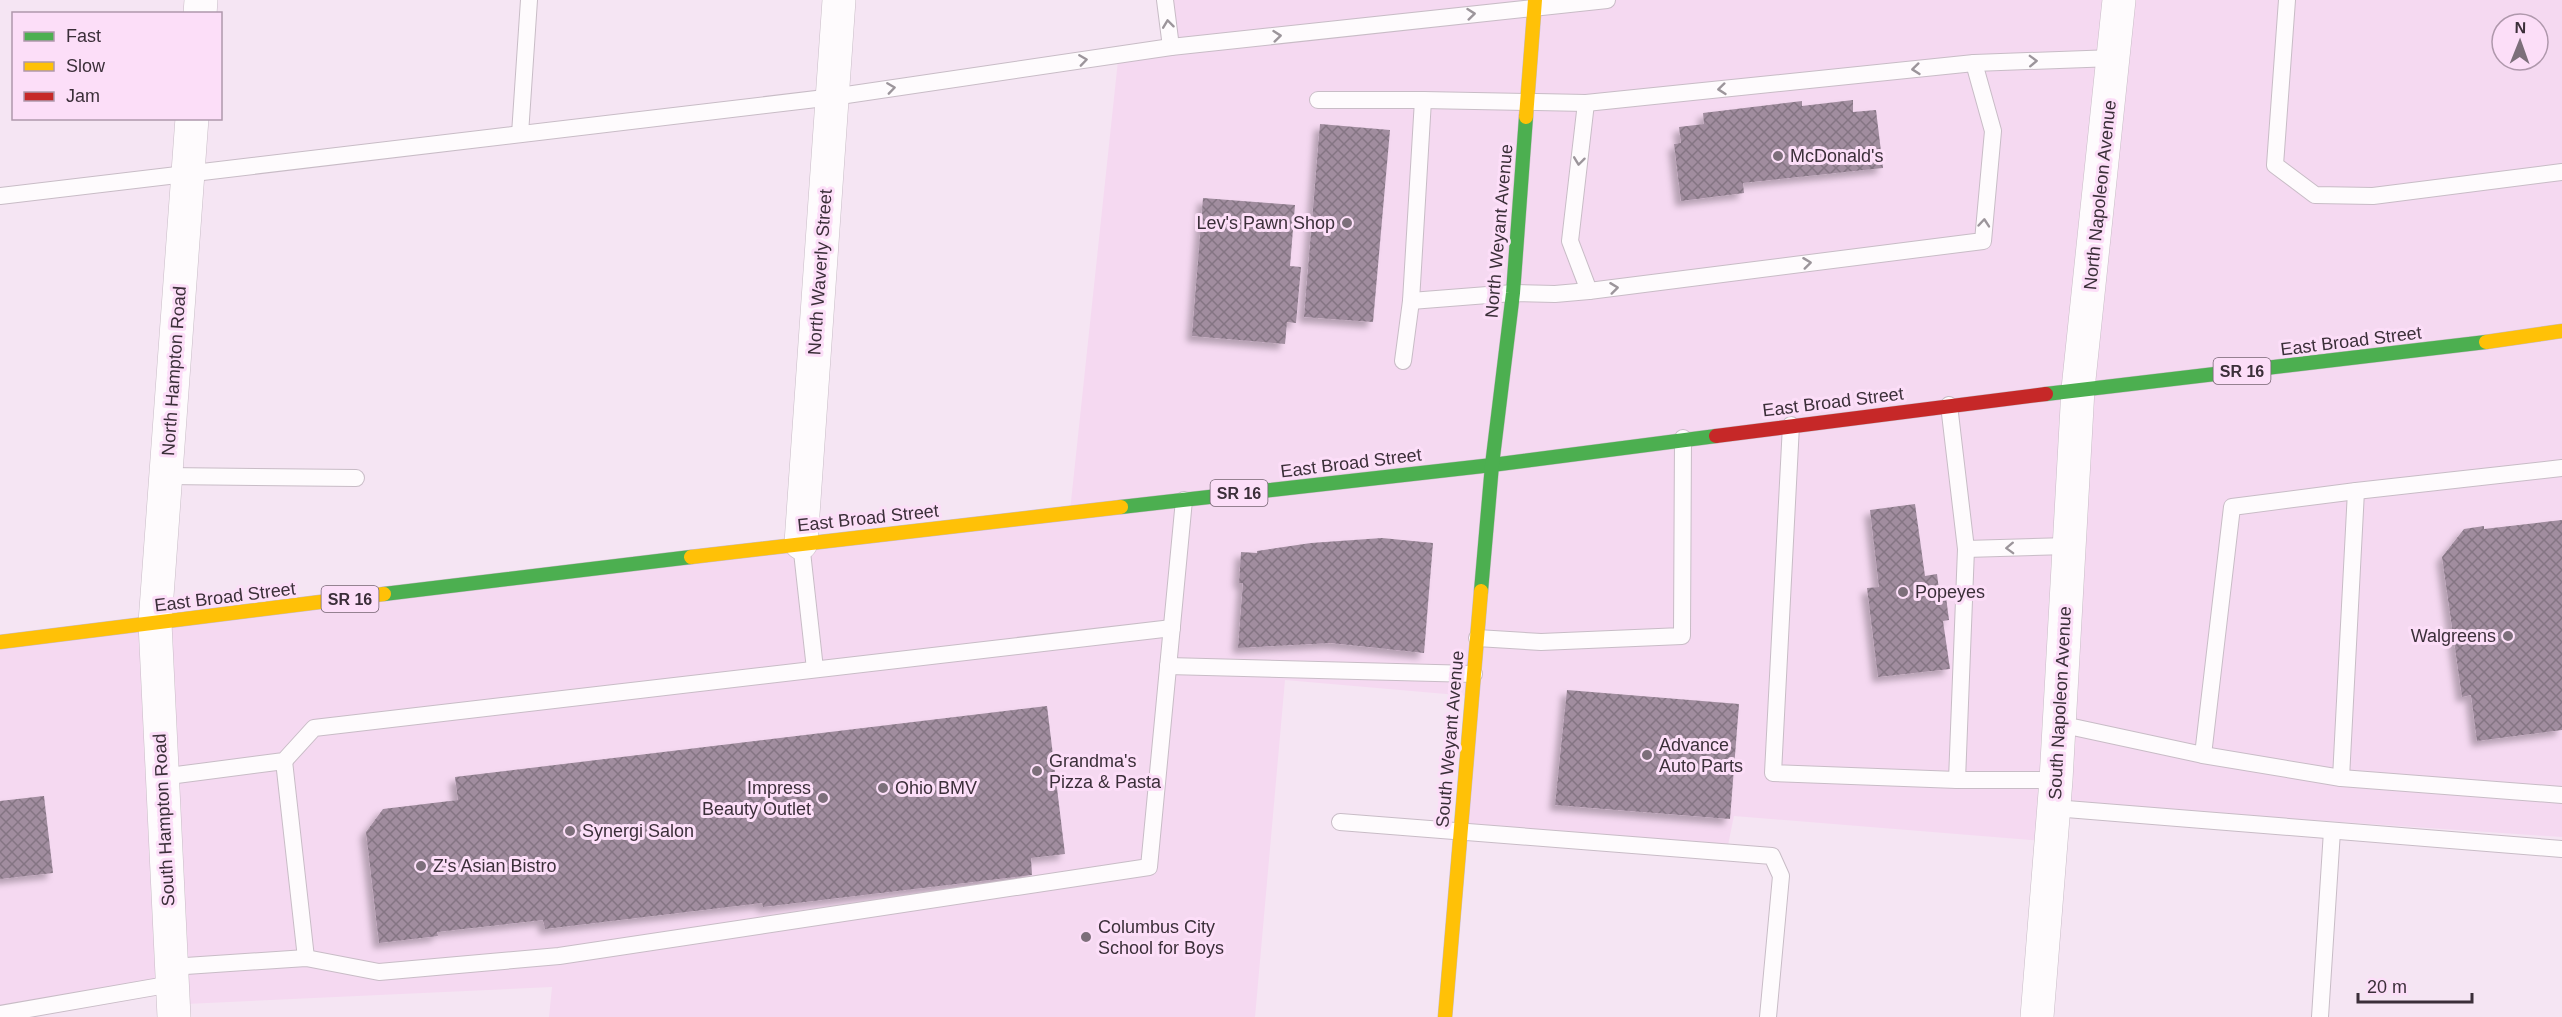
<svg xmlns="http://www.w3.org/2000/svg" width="2562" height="1017" viewBox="0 0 2562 1017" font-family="Arial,sans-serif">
<defs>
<pattern id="building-cross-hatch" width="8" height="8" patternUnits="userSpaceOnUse" patternTransform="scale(1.5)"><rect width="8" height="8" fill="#a18d9f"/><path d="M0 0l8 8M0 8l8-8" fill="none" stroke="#847483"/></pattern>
<filter id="shadow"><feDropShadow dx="-5.5" dy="5.5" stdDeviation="3" flood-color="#0004"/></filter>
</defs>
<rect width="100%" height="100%" fill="#f5e5f3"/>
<path fill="#f5d9f1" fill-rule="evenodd" d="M1172,0H2562V837L2047,802L2044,841L1734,816L1727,850L1461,823L1469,696L1285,680L1255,1017H549L552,987L186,1004L184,976L0,1011V645L1070,511L1119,51L1169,42ZM2502,24H2538V60H2502Z"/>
<g fill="url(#building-cross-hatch)" filter="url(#shadow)">
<path d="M1853,100V112L1876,110L1883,168L1743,183L1744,193L1681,201L1674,144L1681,143L1679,127L1704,124L1703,113L1802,101V106Z"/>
<path d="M1320,124L1390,130L1373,322L1304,317Z"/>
<path d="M1203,198L1295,205L1290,266L1301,267L1296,323L1287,322L1285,344L1192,336Z"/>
<path d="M1915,504L1925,576L1937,574L1940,598L1946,597L1949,620L1943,621L1950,669L1878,677L1867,588L1879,587L1870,510Z"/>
<path d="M2562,520V730L2477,741L2471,695L2462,697L2442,557L2464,529L2484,526V529Z"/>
<path d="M1382,538L1433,543L1424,653L1331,643L1238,648L1243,583H1239L1241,552L1257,553V551L1311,543Z"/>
<path d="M1567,690L1739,704L1730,819L1555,805Z"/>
<path d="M1047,706L1065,854L1031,858L1032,875L763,907L762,903L545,929L543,920L437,932L438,936L379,943L366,832L383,809L458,800L455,777Z"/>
<path d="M44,796L53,873L0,879V801Z"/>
</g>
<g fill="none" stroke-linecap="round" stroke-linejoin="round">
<g stroke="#c8bcc6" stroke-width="18">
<g id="lane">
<path d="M1165,0L1171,47"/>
<path d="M2287,0L2275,165L2315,195L2373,196L2562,172"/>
<path d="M1318,100H1423L1411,301L1403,361"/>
<path d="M1423,100L1586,103L1974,63L2114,58"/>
<path d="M1586,103L1570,241L1589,291"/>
<path d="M520,134L529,0"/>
<path d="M0,196L833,97L1171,47L1607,0"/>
<path d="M1411,301L1513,293L1555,294L1589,291L1983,241L1993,131L1974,63"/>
<path d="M1949,405L1966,549L2068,546"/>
<path d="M1791,425L1773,773L1957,780H2056"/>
<path d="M166,476L356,478"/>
<path d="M801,543L815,669"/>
<path d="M1477,638L1541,642L1682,636L1683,438"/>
<path d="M1168,666L1474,674"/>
<path d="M2059,724L2203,755L2341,778L2562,795"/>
<path d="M2203,755L2232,507L2356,491"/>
<path d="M284,761L306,958"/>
<path d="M161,777L284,761L314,728L1172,628"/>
<path d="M2341,778L2356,491L2562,468"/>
<path d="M1957,780L1966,549"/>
<path d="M2054,808L2562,849"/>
<path d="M1340,822L1772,856L1781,876L1768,1017"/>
<path d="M171,967L306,958L379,972L559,956L1149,867L1184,500"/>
<path d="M0,1014L172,984"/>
<path d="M2320,1017L2332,831"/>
</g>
</g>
<g stroke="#c8bcc6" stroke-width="34">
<g id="street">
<path d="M200,14L201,0"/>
<path d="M801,543L839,0"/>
<path d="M174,1017L155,623L192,118"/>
<path d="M2037,1017L2056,780L2078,389L2119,0"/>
</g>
</g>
<g stroke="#c8bcc6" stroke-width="15">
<g id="fast">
<path d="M2046,394L2486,342"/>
<path d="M1121,507L1492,465L1716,436"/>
<path d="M1481,591L1492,465L1513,293L1526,117"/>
<path d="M384,594L691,557"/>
</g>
</g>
<g stroke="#c8bcc6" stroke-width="15">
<g id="slow">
<path d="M1526,117L1535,0"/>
<path d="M2486,342L2562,331"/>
<path d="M691,557L1121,507"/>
<path d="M0,642L384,594"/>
<path d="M1445,1017L1481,591"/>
</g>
</g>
<g stroke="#c8bcc6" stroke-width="15">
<path id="jam" d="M1716,436L2046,394"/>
</g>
<use href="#lane" stroke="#fefbfd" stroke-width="16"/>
<use href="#street" stroke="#fefbfd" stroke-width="33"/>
<use href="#fast" stroke="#4caf50" stroke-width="14"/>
<use href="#slow" stroke="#ffc107" stroke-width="14"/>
<use href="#jam" stroke="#c62828" stroke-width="14"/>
</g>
<defs><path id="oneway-chevron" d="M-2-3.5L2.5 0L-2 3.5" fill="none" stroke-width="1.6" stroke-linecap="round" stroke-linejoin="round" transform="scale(1.5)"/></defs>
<g stroke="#9c959b">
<use href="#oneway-chevron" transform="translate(1471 14) rotate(-6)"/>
<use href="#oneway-chevron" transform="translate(1168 24) rotate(-97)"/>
<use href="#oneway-chevron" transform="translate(1277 36) rotate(-6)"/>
<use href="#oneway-chevron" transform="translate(1083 60) rotate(-8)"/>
<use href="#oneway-chevron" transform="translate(2033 61) rotate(-2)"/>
<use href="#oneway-chevron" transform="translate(1916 69) rotate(174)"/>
<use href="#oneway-chevron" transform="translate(891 88) rotate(-8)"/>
<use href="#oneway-chevron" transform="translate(1722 89) rotate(174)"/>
<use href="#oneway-chevron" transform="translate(1579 161) rotate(97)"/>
<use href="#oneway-chevron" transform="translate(1984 223) rotate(-85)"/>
<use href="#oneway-chevron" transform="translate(1807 263) rotate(-7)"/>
<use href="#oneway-chevron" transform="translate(1614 288) rotate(-7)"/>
<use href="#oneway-chevron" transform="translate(2010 548) rotate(178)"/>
</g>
<g fill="#7c6f7a" stroke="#fcdef8" stroke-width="2">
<circle cx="1778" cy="156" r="6"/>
<circle cx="1347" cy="223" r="6"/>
<circle cx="1903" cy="592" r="6"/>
<circle cx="2508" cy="636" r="6"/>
<circle cx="1647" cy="755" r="6"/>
<circle cx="1037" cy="771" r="6"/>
<circle cx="883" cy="788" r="6"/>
<circle cx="823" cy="798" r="6"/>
<circle cx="570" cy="831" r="6"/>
<circle cx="421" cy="866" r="6"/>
<circle cx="1086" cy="937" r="6"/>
</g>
<g text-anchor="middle" stroke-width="6" stroke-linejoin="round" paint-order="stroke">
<g fill="#fcdef8" stroke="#756472" stroke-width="1.5">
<rect x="2213.5" y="358" width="57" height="26" rx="4.5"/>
<rect x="1210.5" y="480" width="57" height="26" rx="4.5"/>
<rect x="321.5" y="586" width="57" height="26" rx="4.5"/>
</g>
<g font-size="16" font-weight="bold" fill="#3b2f39">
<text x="2242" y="377">SR 16</text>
<text x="1239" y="499">SR 16</text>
<text x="350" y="605">SR 16</text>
</g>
<g font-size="18" fill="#3b2f39" stroke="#fcdef8" text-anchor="start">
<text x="1790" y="162">McDonald's</text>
<text x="1335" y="229" text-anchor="end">Lev's Pawn Shop</text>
<text x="1915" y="598">Popeyes</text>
<text x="2496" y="642" text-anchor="end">Walgreens</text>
<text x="1659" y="751">Advance<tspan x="1659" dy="21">Auto Parts</tspan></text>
<text x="1049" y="767">Grandma's<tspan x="1049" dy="21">Pizza &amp; Pasta</tspan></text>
<text x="811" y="794" text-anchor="end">Impress<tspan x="811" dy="21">Beauty Outlet</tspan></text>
<text x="895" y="794">Ohio BMV</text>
<text x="582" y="837">Synergi Salon</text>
<text x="433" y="872">Z's Asian Bistro</text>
<text x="1098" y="933">Columbus City<tspan x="1098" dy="21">School for Boys</tspan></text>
</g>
<g font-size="18" fill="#3b2f39" stroke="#fcdef8">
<text transform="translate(2100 195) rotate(-84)" y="6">North Napoleon Avenue</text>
<text transform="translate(1499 231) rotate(-85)" y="6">North Weyant Avenue</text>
<text transform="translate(820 272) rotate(-86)" y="6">North Waverly Street</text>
<text transform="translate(2351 341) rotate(-7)" y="6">East Broad Street</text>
<text transform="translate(174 371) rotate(-86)" y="6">North Hampton Road</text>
<text transform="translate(1833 402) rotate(-7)" y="6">East Broad Street</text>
<text transform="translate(1351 463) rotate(-7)" y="6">East Broad Street</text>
<text transform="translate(868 518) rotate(-6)" y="6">East Broad Street</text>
<text transform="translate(225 597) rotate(-7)" y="6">East Broad Street</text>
<text transform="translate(2060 703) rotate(-87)" y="6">South Napoleon Avenue</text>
<text transform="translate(1450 739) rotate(-85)" y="6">South Weyant Avenue</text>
<text transform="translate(164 820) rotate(-93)" y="6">South Hampton Road</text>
</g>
</g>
<rect x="12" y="12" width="210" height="108" fill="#fcdef8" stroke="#af98ac" stroke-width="1.5"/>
<rect x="24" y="32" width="30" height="9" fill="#4caf50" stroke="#af98ac" stroke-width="1.5"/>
<text x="66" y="42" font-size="18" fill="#3b2f39">Fast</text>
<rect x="24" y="62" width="30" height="9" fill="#ffc107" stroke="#af98ac" stroke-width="1.5"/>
<text x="66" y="72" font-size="18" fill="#3b2f39">Slow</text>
<rect x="24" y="92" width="30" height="9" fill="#c62828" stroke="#af98ac" stroke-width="1.5"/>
<text x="66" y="102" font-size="18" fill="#3b2f39">Jam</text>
<g transform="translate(2520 42) rotate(1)"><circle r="28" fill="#fcdef8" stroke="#af98ac" stroke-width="1.5"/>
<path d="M0-4.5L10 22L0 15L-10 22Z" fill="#7c6f7a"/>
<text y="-9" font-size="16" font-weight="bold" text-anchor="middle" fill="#3b2f39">N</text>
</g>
<path d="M2358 993v9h114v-9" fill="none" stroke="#3b2f39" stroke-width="3"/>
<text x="2367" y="993" font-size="18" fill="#3b2f39" stroke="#fcdef8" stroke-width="4.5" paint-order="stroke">20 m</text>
</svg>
